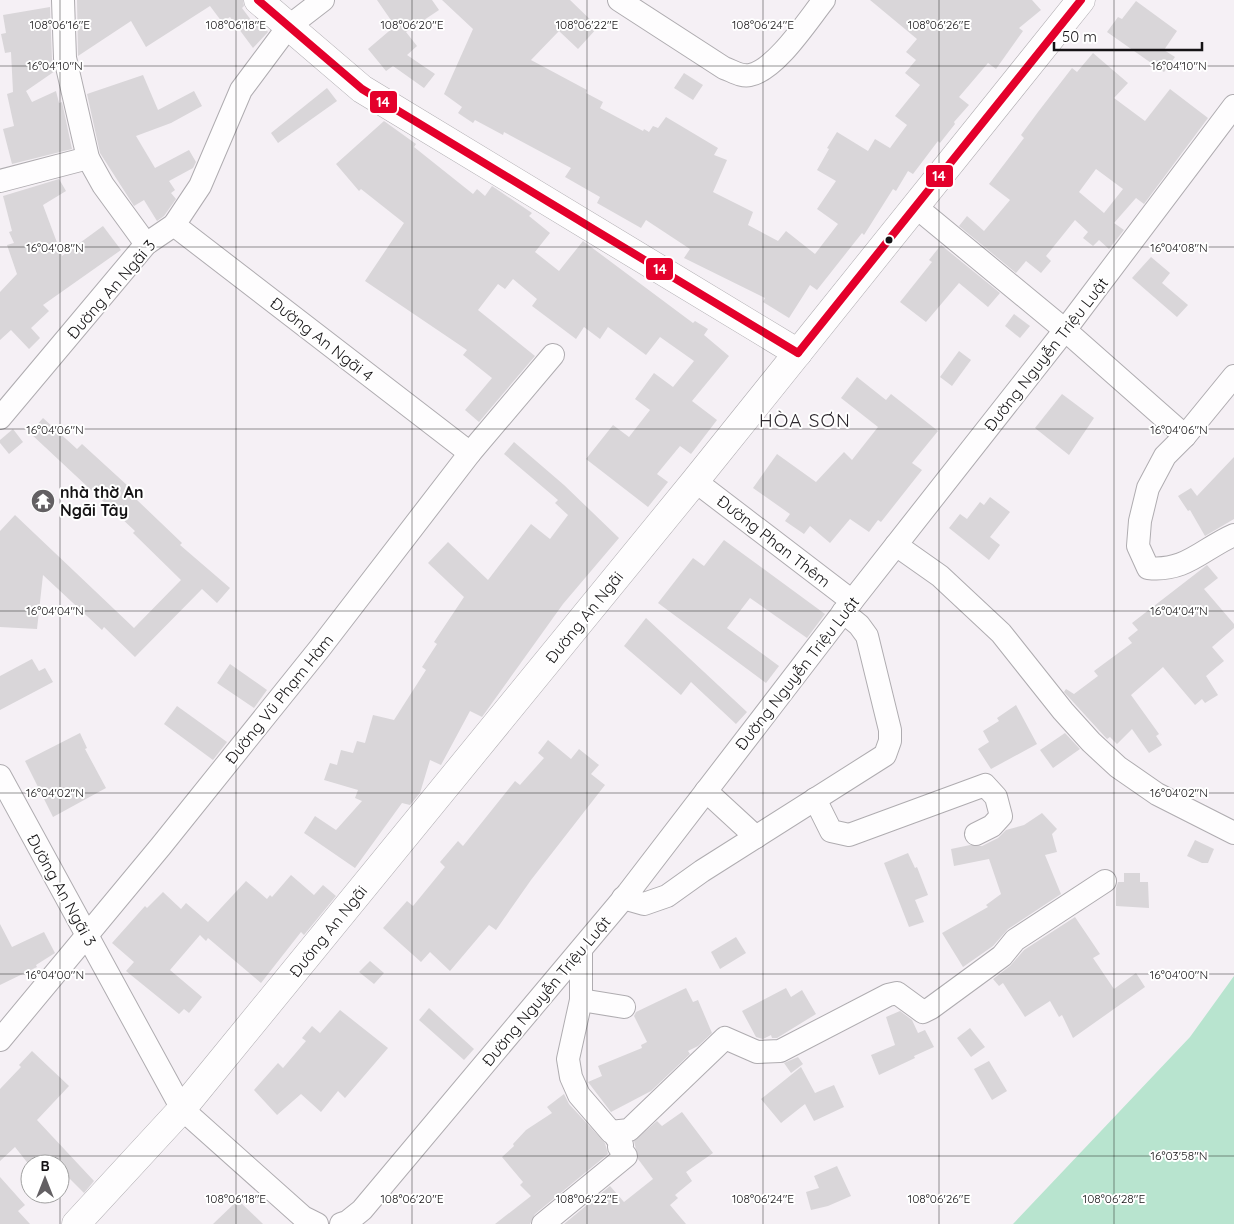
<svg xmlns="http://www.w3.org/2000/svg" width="1234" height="1224" viewBox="0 0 1234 1224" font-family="Quicksand,sans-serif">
<rect width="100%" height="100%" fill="#f5f0f5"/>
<path fill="#b8e4cf" d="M1234,976V1224H1013L1190,1037Z"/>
<g fill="#d9d6d9" fill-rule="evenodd">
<path d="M77,0H243L244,6L242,8L254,24L259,21L268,32L253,48L230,17L222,22L210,6L146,47L131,21L78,56Z"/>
<path d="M377,0H432L439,10L406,32L417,46L407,55L435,74L424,88L393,66L386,71L368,49L395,26Z"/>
<path d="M442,0H570L598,27L578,49L559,31L531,60L587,90L586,93L603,102L600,108L643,131L644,129L649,132L653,126L658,128L666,117L718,148L714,155L727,160L713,192L753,212L748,225L778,241L786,231L815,254L838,224L817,209L836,181L817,170L829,149L827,148L837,132L868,151L875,139L890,148L907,125L895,116L920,85L905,73L916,60L906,52L917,39L870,0H1032L1041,10L1019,28L1023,31L996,69L988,63L959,97L969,105L954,122L955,124L940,143L938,141L913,174L908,171L896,191L893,189L864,235L862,233L817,290L810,285L789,318L763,302L765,298L684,258L690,249L646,220L641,228L597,203L600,197L565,177L571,168L504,132L503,135L475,120L473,123L458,113L462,107L444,94L473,29Z"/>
<path d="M1136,1L1177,31L1164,50L1175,57L1164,72L1107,32L1118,17L1122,19Z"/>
<path d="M50,7L52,59L55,71L26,91L32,102L56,91L59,103L62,102L72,149L12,164L3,129L14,126L7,94L13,92L11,52L5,53L1,34L6,33L3,15Z"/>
<path d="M1093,53L1128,83L1114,98L1145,121L1170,89L1208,118L1144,204L1136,198L1114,223L1124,230L1109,249L1099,240L1093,246L1083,238L1088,232L1075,220L1046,256L1051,261L1041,273L1026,261L1016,273L959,226L967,216L984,231L1010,200L989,184L1024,138L1021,135L1038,112L1072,68L1077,72ZM1096,169L1123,189L1104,213L1079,192Z"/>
<path d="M684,73L703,85L693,100L674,88Z"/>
<path d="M143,75L158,110L194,91L202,106L171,123L136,136L155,168L189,150L196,162L193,168L169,181L175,190L171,193L176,199L164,216L157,221L144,200L134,206L100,153L87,94Z"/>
<path d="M327,88L337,101L278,143L271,133Z"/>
<path d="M384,121L416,144L414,147L473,194L477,189L485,196L492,186L532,213L529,216L550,233L535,252L559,271L583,241L693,323L695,321L708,329L704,335L729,356L692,401L717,420L691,454L680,446L657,474L668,482L648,507L586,459L613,425L629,437L650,410L635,399L654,373L673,387L694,361L660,337L646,355L608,327L600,339L584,327L576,339L532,306L537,299L513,279L505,289L498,284L478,310L535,356L479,422L465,410L492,378L463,355L467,350L365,281L404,223L361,189L359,191L336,164Z"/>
<path d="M59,179L66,191L43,205L62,256L103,226L121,250L43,305L49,311L31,328L40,338L29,349L11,330L0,340V292L17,274L7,245L14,243L9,232L12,231L3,196Z"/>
<path d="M941,245L1000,293L988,307L959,283L926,322L900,302L932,262L929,260Z"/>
<path d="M1151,257L1170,273L1162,283L1188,305L1177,317L1132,278Z"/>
<path d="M1014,314L1030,326L1020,338L1005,326Z"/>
<path d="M959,351L971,360L952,386L940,377Z"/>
<path d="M857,377L886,400L891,394L938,431L912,463L922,470L881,522L878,520L869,532L850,519L830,543L810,526L804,534L785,521L790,514L753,488L777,454L816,482L844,452L852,460L878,427L841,398Z"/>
<path d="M1062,394L1094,418L1069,455L1035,428Z"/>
<path d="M43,418L77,449L82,444L140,497L137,500L182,543L180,545L230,588L217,603L202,589L135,657L104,627L102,630L43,575L37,629L0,627V531L15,515L134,628L181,580L133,533L135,531L30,433Z"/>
<path d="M13,429L23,442L9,454L0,443V440Z"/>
<path d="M514,442L564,485L619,538L563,604L482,717L470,711L441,765L430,760L420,793L410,805L402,803L355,868L304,833L315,816L336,830L362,801L355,798L358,790L324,780L330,763L337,765L341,750L353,753L357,741L365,743L373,715L394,720L426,670L422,667L437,644L434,642L464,597L428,563L448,542L488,580L531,524L550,539L568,515L555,503L558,500L504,454Z"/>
<path d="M1234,457V519L1205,536L1190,510L1188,511L1178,496L1191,488L1197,496Z"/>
<path d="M990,497L1010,512L990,537L1000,545L989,560L949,528L960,514L967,519L980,502L984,505Z"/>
<path d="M724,540L825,614L807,638L750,598L727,628L779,666L766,683L658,603L693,558L704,566Z"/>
<path d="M1207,565L1218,578L1204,589L1234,624V628L1212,647L1224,661L1206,676L1218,695L1205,703L1202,699L1195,705L1163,667L1131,695L1159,734L1156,736L1162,745L1149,753L1132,729L1117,744L1110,737L1107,739L1064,692L1066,689L1074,694L1098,676L1094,671L1132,643L1128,638L1138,630L1132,623Z"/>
<path d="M646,618L747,712L736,724L691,682L681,695L624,646Z"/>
<path d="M32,659L39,671L45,668L53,682L0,710V676Z"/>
<path d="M230,664L267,690L254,708L217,683Z"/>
<path d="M1016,705L1037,744L991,769L978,749L989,742L983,731L999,721L997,718Z"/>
<path d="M177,706L227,742L213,760L164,724Z"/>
<path d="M80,733L87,748L85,749L106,788L53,817L25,761Z"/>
<path d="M1065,733L1080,749L1053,768L1040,750Z"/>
<path d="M548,740L571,759L579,749L599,765L591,774L605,785L531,880L496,930L489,925L450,971L430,952L421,962L383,928L407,901L413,906L445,867L440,862L458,841L463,846L515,781L520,785L544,758L538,753Z"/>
<path d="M1042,813L1057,829L1052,834L1057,852L1045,855L1061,894L1008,929L993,946L963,967L942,933L988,907L986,905L1001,894L989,859L954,866L951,849L970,845L982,846L998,838L1006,830L1024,825Z"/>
<path d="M1195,840L1214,849L1208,863H1202L1187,856Z"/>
<path d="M908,853L915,868L917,867L928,895L915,900L924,922L909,927L884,863Z"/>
<path d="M1124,873H1140V882H1148L1149,908L1116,906V888L1118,882H1124Z"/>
<path d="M291,875L314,895L323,885L336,896L304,935L301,932L261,983L208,938L206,941L200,935L170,970L202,997L189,1013L184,1009L179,1014L126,971L134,962L112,943L145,906L147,908L163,892L181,909L186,903L208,922L246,881L267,899L270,895L272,897Z"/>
<path d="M1075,917L1100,954L1093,958L1114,989L1136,973L1145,987L1073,1038L1062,1015L1059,1017L1050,1001L1025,1017L1003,983L999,986L993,979L1010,966L1024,950Z"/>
<path d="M0,924L12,947L44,932L55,953L36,965L37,967L0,985Z"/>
<path d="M736,937L746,953L720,969L711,952Z"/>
<path d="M370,961L384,973L374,984L359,972Z"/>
<path d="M686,988L693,1002L698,1000L712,1033L698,1046L688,1051L690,1054L651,1091L611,1112L588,1082L602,1076L598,1066L642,1048L641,1045L647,1042L634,1016L636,1012Z"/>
<path d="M786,988L791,997L802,990L816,1014L777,1038H772L771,1035L763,1039L756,1037L742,1011Z"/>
<path d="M429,1008L474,1049L464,1060L419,1020Z"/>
<path d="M340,1010L388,1048L345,1098L338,1091L321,1112L301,1094L277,1115L254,1090L278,1063L283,1068L306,1041L302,1038L312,1026L320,1033Z"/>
<path d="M900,1011L912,1020L918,1033L925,1030L934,1047L914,1056L915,1058L879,1075L871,1055L895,1045L886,1017Z"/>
<path d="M970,1028L985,1047L971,1057L957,1038Z"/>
<path d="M32,1051L69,1086L37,1120L94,1181L84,1193L60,1169V1164H56L47,1155L30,1166L15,1147L0,1161V1089L21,1067L19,1065Z"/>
<path d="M798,1057L803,1064L791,1073L784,1063Z"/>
<path d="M989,1061L1007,1091L992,1100L974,1069Z"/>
<path d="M801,1067L815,1093L834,1085L844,1107L814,1121L805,1104L781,1123L761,1099Z"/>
<path d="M564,1094L569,1104L605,1143L608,1154L535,1214L530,1224H495L531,1196L520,1185L523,1182L502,1157L514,1146L513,1144L526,1130L552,1113L547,1107Z"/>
<path d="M682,1112L713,1153L686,1172L692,1181L675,1195L678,1198L670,1205L686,1224H564L610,1186L624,1202L653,1179L638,1159L634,1141L657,1121L662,1126Z"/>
<path d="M837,1166L851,1196L828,1206L811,1210L806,1192L819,1188L814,1176Z"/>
<path d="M0,1177L25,1205L18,1211L30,1224H0Z"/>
<path d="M238,1200L263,1224H213Z"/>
</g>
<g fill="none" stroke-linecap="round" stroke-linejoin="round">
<g stroke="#afacb0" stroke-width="24">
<g id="minor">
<path d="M63,0L65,58L88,158L103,185L146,244"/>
<path d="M619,0L724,68C733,71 741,77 750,75C776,70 808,20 824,0"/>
<path d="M0,181L88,158"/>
<path d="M916,207L1065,330L1185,436"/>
<path d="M174,225L470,453"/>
<path d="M1234,376L1185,436L1165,456L1148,488L1140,521L1138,546L1148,568C1186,572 1202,549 1234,535"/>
<path d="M0,418L146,244L174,225L200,186L241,90L288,27L323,0"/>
<path d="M695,481L852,601"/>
<path d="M896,545L940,576L1001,633L1063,711L1091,742L1118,767L1157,794L1234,833"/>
<path d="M0,776L182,1109L303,1217L317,1224"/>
<path d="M706,791L756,837"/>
<path d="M815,799L831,831L849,835L985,785L996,797L1001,816L992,826L976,834"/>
<path d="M623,898L644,904L667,896L702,871L885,755L890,741V730L867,636L859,625L843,612"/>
<path d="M581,950V1000L568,1059L571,1077L579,1095L611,1132L629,1130L725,1038L757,1052L780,1051L888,995L897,993L923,1012L931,1008L1002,956L1015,940L1105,881"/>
<path d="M581,1000L624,1007"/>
<path d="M0,1040L161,846L320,648L470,453L553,355"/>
<path d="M341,1224L347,1222L362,1210L628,893L852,601L1065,330L1234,106"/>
<path d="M543,1224L626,1156L619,1147L622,1145L616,1137L623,1132"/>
</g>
</g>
<g stroke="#afacb0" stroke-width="29">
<g id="secondary">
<path d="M258,0L362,89L798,353"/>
<path d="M76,1224L182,1109L695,481L1081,0"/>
</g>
</g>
<use href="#minor" stroke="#fefdfe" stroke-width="22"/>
<use href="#secondary" stroke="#fefdfe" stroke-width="28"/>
<g stroke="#fff" stroke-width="11">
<g id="bus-1">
<path d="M258,0L362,89L798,353"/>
<path d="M798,353L1081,0"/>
</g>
</g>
<use href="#bus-1" stroke="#e4002b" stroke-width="8"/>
</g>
<path fill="none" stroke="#151315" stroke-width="1" stroke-opacity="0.45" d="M60,0V1224M236,0V1224M412,0V1224M587,0V1224M763,0V1224M939,0V1224M1114,0V1224M0,66H1234M0,247H1234M0,429H1234M0,611H1234M0,793H1234M0,974H1234M0,1156H1234"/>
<defs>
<g id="temple-disc" transform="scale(1.25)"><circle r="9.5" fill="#636063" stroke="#fff"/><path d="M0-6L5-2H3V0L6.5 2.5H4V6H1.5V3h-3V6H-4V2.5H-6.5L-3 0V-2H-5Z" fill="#fff"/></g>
</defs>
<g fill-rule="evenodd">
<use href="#temple-disc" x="43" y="501"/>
</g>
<circle fill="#151315" stroke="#fff" stroke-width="2" cx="889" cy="240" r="4.5"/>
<g text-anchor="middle" stroke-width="4" stroke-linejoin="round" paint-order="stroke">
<g font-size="16" fill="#151315" stroke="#fff">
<text transform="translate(111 289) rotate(-49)" y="6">Đường An Ngãi 3</text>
<text transform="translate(322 339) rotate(38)" y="6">Đường An Ngãi 4</text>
<text transform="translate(1046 354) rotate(-52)" y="6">Đường Nguyễn Triệu Luật</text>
<text transform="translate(774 541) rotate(38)" y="6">Đường Phan Thêm</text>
<text transform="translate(584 617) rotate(-51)" y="6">Đường An Ngãi</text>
<text transform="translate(797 673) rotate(-52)" y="6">Đường Nguyễn Triệu Luật</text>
<text transform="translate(279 699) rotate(-51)" y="6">Đường Vũ Phạm Hàm</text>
<text transform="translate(62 890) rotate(61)" y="6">Đường An Ngãi 3</text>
<text transform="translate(328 931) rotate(-51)" y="6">Đường An Ngãi</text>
<text transform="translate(546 991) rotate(-50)" y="6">Đường Nguyễn Triệu Luật</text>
</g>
<g font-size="16" font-weight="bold" fill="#151315" stroke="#fff" text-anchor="start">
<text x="60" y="498">nhà thờ An<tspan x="60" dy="18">Ngãi Tây</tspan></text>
</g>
<g font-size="19" letter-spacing="1" fill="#2e292f" stroke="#fff">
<text x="805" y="427">HÒA SƠN</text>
</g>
</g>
<g font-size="12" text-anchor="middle" fill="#151315" stroke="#fff" stroke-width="4" stroke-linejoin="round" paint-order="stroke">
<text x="60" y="29">108°06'16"E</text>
<text x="236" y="29">108°06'18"E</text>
<text x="412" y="29">108°06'20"E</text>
<text x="587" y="29">108°06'22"E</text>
<text x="763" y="29">108°06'24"E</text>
<text x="939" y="29">108°06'26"E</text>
<text x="55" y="70">16°04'10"N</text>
<text x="1179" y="70">16°04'10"N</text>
<text x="55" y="252">16°04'08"N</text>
<text x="1179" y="252">16°04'08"N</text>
<text x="55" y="434">16°04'06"N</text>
<text x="1179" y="434">16°04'06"N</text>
<text x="55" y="615">16°04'04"N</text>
<text x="1179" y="615">16°04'04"N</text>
<text x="55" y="797">16°04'02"N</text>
<text x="1179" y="797">16°04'02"N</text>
<text x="55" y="979">16°04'00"N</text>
<text x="1179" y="979">16°04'00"N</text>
<text x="1179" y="1160">16°03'58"N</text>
<text x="236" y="1203">108°06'18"E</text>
<text x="412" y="1203">108°06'20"E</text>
<text x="587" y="1203">108°06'22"E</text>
<text x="763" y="1203">108°06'24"E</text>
<text x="939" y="1203">108°06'26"E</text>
<text x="1114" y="1203">108°06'28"E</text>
</g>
<g stroke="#fff" stroke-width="2">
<rect x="369" y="90" width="29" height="24" rx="5" fill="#e4002b"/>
<rect x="925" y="164" width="29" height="24" rx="5" fill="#e4002b"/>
<rect x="645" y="257" width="29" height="24" rx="5" fill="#e4002b"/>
</g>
<g font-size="14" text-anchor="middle" font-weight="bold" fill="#fff">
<text x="383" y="107">14</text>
<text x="939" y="181">14</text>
<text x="660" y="274">14</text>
</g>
<g transform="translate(45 1179)"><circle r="24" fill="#ffffff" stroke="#a1a1a1"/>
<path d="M0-4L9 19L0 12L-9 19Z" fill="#636063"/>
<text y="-8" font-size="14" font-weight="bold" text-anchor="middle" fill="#151315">B</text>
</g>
<path d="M1054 42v8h148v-8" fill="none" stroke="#151315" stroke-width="2.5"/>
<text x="1062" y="42" font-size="15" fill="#151315" stroke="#ffffff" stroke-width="4" paint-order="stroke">50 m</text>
</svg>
